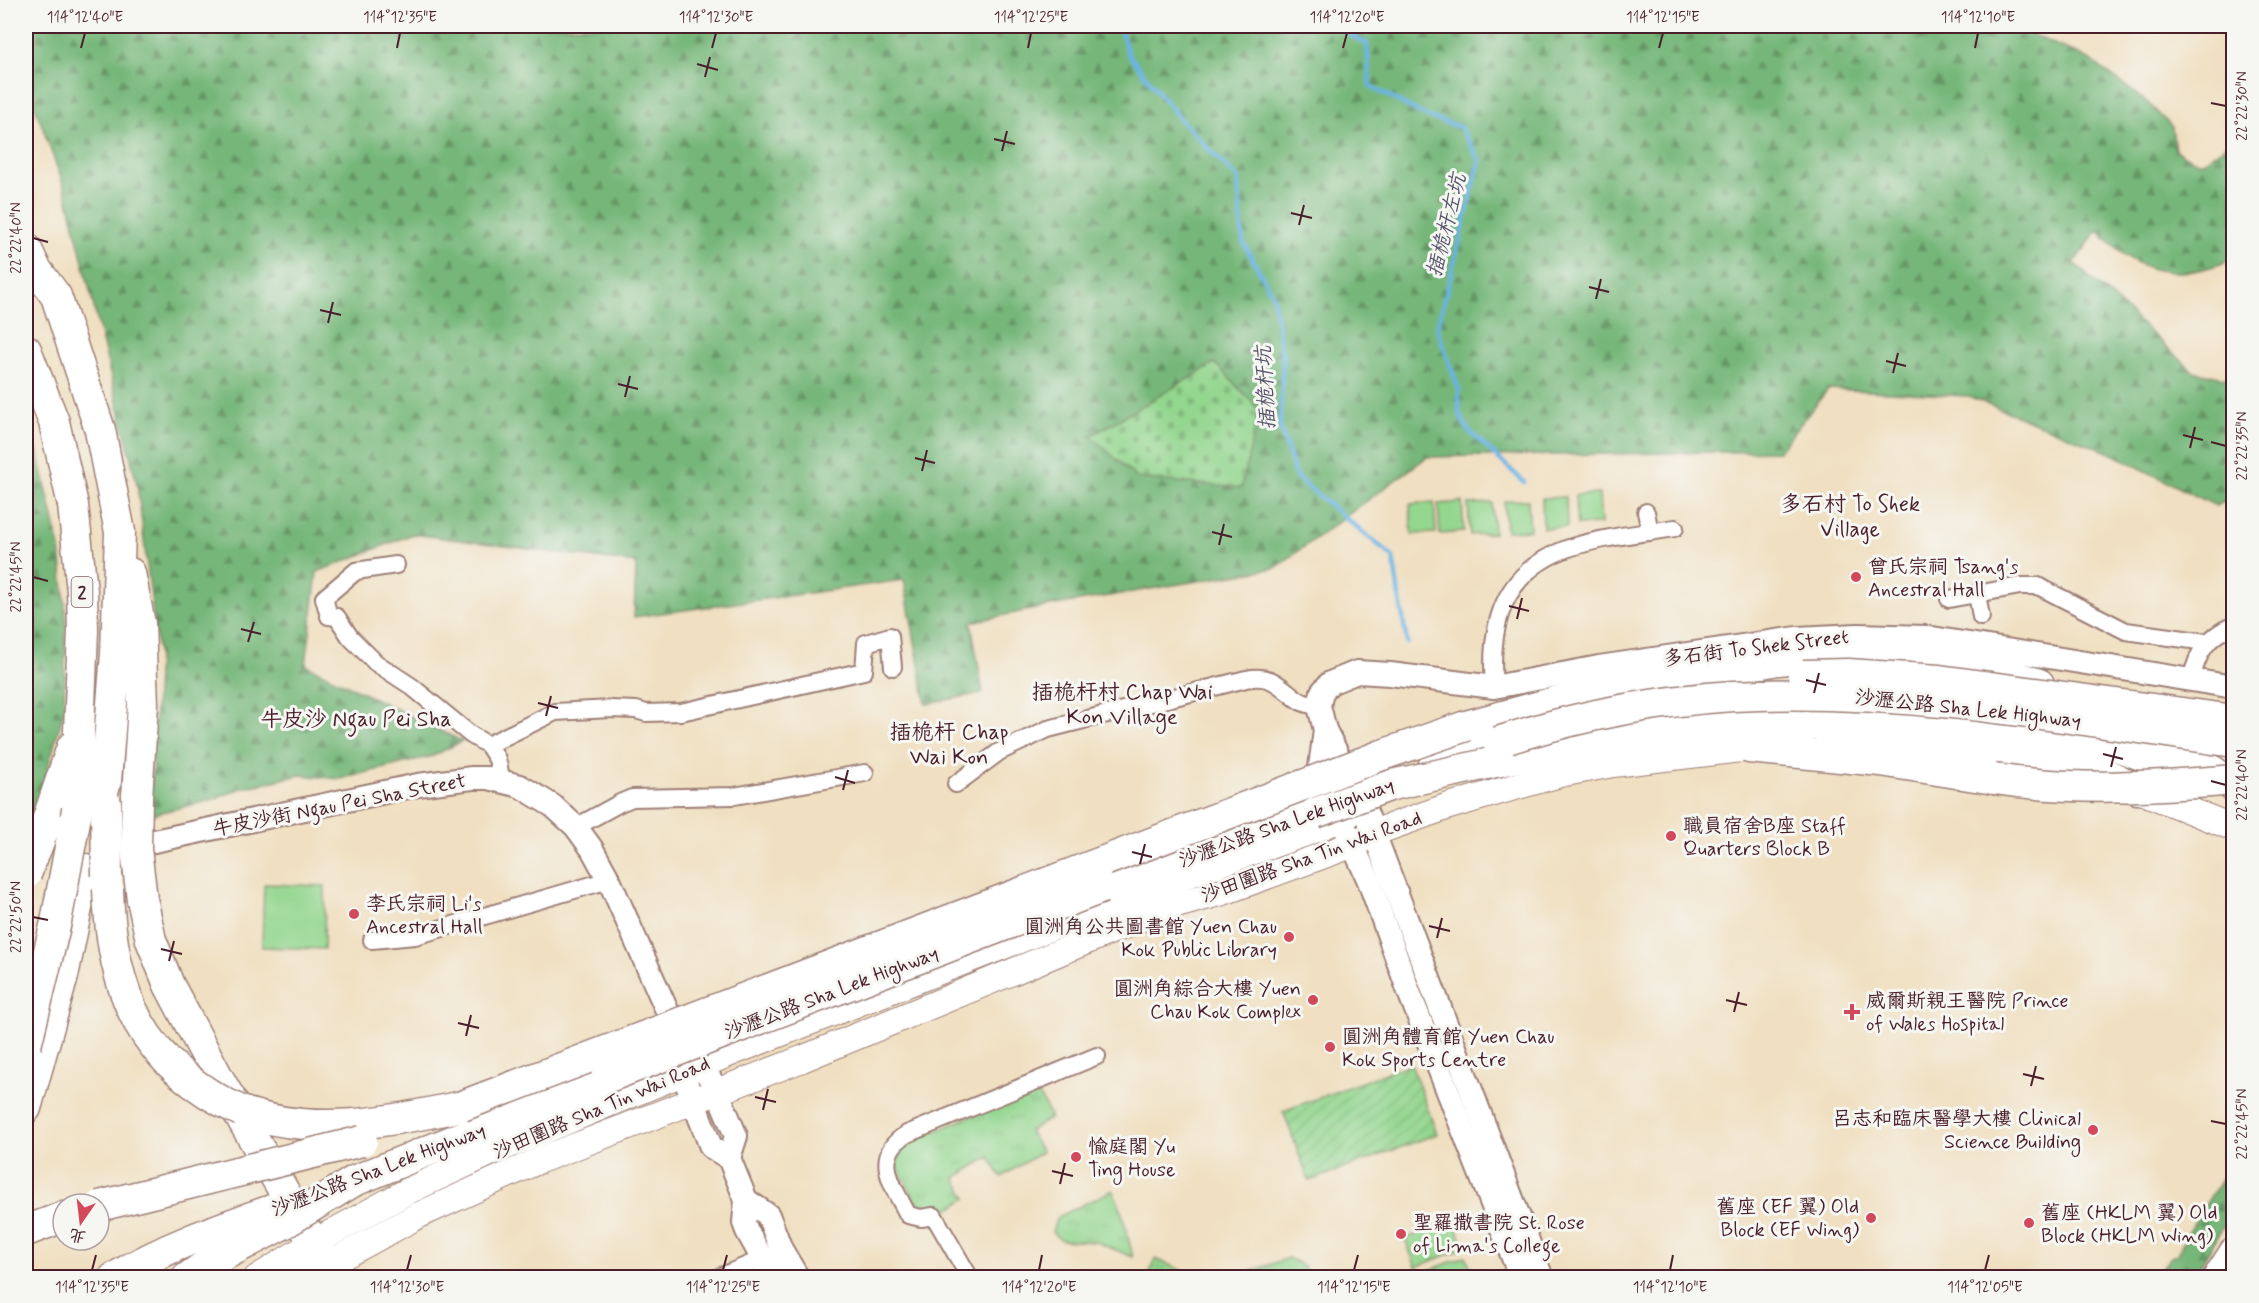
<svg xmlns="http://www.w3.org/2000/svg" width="2259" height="1303" viewBox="0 0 2259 1303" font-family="Mynerve,'LXGW WenKai TC',sans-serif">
<defs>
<pattern id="forest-firs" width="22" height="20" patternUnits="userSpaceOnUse" patternTransform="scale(1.5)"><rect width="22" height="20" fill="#76b779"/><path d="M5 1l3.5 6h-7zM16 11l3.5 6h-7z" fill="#639463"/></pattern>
<pattern id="cemetery-stones" width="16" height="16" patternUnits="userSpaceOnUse" patternTransform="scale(1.5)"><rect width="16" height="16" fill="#93d68e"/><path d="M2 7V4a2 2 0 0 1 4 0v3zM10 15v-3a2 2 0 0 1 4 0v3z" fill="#80b77b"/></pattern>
<pattern id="park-tufts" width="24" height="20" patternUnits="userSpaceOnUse" patternTransform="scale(1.5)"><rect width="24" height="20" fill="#93d68e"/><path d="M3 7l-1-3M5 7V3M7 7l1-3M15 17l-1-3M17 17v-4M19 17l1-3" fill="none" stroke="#80b77b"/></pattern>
<pattern id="garden-furrows" width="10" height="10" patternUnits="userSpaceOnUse" patternTransform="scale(1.5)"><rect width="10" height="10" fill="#93d68e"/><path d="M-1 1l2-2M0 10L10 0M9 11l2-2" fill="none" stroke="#80b77b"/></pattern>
</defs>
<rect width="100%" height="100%" fill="#f6f6f2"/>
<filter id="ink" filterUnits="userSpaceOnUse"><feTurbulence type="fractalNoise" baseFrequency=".0167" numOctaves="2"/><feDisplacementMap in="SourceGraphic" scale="12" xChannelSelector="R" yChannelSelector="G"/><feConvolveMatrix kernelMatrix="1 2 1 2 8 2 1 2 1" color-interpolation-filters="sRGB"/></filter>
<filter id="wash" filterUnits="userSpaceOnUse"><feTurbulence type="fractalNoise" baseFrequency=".008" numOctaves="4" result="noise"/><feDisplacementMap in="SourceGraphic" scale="24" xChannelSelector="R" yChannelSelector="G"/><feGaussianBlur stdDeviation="1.35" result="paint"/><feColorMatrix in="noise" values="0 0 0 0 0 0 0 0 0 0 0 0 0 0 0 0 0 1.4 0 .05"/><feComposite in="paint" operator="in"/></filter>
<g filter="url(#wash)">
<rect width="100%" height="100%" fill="#f0dfc0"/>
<g fill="#93d68e" stroke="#6e7a5c" stroke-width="1.5">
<path d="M1599,494L1601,524L1577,525L1575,495Z"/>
<path d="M1566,497L1567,527L1543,528L1542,498Z"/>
<path d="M1528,500L1530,530L1506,531L1504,501Z"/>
<path d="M1434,502L1436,533L1412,534L1410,504Z"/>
<path d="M1462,502L1464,532L1440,534L1438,504Z"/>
<path d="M1492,503L1494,533L1470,535L1468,504Z"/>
<path d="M264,884L325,886L324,949L262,947Z"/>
<path d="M1454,1220L1465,1248L1416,1267L1405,1239Z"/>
<path d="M1466,1256L1474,1277H1418L1417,1275Z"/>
</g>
<g fill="url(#forest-firs)" stroke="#606b52" stroke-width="1.5">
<path d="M26,26H2012L2089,59L2148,103L2172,127L2175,151L2200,163L2233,141V259C2180,282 2136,276 2098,230L2074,263L2193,371L2233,380V495L2216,506L2108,452L1968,396L1828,389L1779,451L1427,457L1275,568L1055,605L971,622L983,693L926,704L904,580L634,617L636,563L413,534L317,572L306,665L462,741L433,756L340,779L301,775L242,788L212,800L150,815L158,653L137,484L66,192L26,82Z"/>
<path d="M26,420L38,453L60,548L66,615L64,711L31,827L26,840Z"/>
<path d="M2233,1161V1211L2193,1277H2157L2169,1258L2178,1254L2186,1235Z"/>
</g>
<path fill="url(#cemetery-stones)" stroke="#6e7a5c" stroke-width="1.5" d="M1215,363L1259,410L1241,488L1137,478L1091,436Z"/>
<g fill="url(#park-tufts)" stroke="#6e7a5c" stroke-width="1.5">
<path d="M1036,1088L1051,1118L1029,1131L1042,1152L1001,1177L989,1157L955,1178L967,1198L948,1210L918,1204L896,1165L906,1144Z"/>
<path d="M1113,1190L1121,1209L1133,1257L1096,1242L1061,1240L1052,1232L1057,1217Z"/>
<path d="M1288,1258L1304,1266L1309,1277H1235Z"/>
<path d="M1156,1259L1187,1273L1185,1277H1148Z"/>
</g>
<path fill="url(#garden-furrows)" stroke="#6e7a5c" stroke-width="1.5" d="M1411,1064L1437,1134L1309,1181L1283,1111Z"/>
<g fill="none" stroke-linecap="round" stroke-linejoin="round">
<g stroke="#6bb4e3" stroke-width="4.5">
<path d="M1119,26L1128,54L1180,119L1238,179L1243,242L1273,296L1283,360L1280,426L1296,477L1393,557L1407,643"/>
<path d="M1335,26L1367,44L1370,86L1426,116L1460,127L1480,161L1437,328L1459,390V413L1468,430L1524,482"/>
</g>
</g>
</g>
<g filter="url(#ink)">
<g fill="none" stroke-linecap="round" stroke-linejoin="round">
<g stroke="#9d7f76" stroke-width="20">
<g id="street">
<path d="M1646,512L1650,532"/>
<path d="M396,565L356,571L324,598L329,616L337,617L350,637L376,663L411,686L471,735L488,745L497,759L502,781"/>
<path d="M1977,594L1981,617"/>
<path d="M1949,599L2020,586H2038L2126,631L2206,642"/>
<path d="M2191,680C2198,652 2206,637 2234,625"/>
<path d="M1494,687C1489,625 1502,573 1566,549C1600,537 1639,534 1675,528"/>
<path d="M488,745L555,712L611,709L636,710L646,713L681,712L864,671L866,643L890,636L893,667"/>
<path d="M956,784L999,752L1048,729L1246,679C1272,674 1278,685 1297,699C1303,704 1312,705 1319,706"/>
<path d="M576,827L620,803L632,798L734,796L865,773"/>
<path d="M372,940L415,936L609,880"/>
<path d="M717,1278L772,1255"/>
<path d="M970,1278L934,1216L921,1218L908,1215C894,1187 870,1156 907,1134L1097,1056"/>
</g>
</g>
<g stroke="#9d7f76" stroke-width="26">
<g id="secondary">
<path d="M1325,730L1320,767L1330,794L1369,881L1409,992L1521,1278"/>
<path d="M121,848L418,785L472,778H488L520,786L553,806L576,827L592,849L609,880L669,1015L681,1027L718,1093L736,1136L729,1158"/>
<path d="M676,1056L711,1147L729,1158L746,1200L744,1223L747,1231L763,1260L776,1278"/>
<path d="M746,1200L768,1215L781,1249L798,1278"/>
<path d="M1542,1278L1363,804L1325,730L1319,706L1322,692L1330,683L1357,672L1390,674L1494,687L1599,667L1797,638L1858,635L1926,637L2234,687"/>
</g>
</g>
<g stroke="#9d7f76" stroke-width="28">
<g id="primary">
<path d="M2022,724L2119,749L2210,782"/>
<path d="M1628,726L1740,709"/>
<path d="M1828,743L1928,748L1970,753L2088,778"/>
<path d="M2133,788L2234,828"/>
<path d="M257,1278L313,1243L408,1191L490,1153L733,1052L1162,884L1306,833L1341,819L1364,804"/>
<path d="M303,1278L419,1215L540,1160L802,1059L1169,907L1223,892L1354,844L1373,833L1449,806L1560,774L1613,764L1767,746"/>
</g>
</g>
<g stroke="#9d7f76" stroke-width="33">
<g id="highway">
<path d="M26,248L36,269L56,296L100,430L120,532L116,653L106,781L99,806"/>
<path d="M26,350L54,422L73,505L82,591L83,630L79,731L81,779L77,810"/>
<path d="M130,573L140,624L143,705L137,797"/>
<path d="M1705,674C1733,670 1759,662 1786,659C1872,649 1957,657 2039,684"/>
<path d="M1466,726L1596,691L1705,674L1724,675"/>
<path d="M2149,730L2170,739L2234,787"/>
<path d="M1749,748L1881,761L1994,779"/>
<path d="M1500,761C1651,732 1808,711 1961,733C1990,737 2021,742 2050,751C2080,761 2109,775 2137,789"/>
<path d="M1433,767L1498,742"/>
<path d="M47,821L72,747"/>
<path d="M1102,888L1315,813"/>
<path d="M142,899L151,940L169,985L220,1081L326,1264"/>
<path d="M26,1108L63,976L85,869"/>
<path d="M241,1111C313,1137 390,1122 462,1106"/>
<path d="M354,1181L606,1078"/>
<path d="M26,1231L63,1217"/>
<path d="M114,1278C166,1246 223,1227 280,1207"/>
<path d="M187,1278L207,1264L285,1223"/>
<path d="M2218,1278L2234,1253"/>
</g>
</g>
<use href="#street" stroke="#fff" stroke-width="16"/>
<use href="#secondary" stroke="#fff" stroke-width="22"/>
<use href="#primary" stroke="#fff" stroke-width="26"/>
<use href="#highway" stroke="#fff" stroke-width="30"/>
<g stroke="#9d7f76" stroke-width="33" stroke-linecap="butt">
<g id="highway-bridge">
<path d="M1803,675L1848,674L1939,680L2234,720"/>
<path d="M1498,742C1573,717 1654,701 1733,696C1901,687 2068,718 2234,742"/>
<path d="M1994,779C2074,791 2153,787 2234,780"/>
<path d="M137,797L136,849L142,899"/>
<path d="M106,804L107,876"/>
<path d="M1315,813L1392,785L1500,761"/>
<path d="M26,874L47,821"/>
<path d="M108,889C111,993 142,1066 241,1111"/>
<path d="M26,1046L56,922L77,810"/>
<path d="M606,1078L1102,888"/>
<path d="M462,1106L1382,755L1466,726"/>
<path d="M99,1206L362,1141"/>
<path d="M285,1223L354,1181"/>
</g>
</g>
<use href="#highway-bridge" stroke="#fff" stroke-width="30"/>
</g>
</g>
<path fill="none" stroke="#4a1f2b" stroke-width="2" d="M81,48L85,33M397,48L400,33M712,48L716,33M1028,48L1031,33M1343,48L1347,33M1659,48L1663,33M1975,48L1978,33M697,64L718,70M705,77L710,57M2211,103L2226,106M994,139L1015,144M1002,151L1007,131M1291,213L1312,218M1299,225L1304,205M33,238L48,242M1589,287L1609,292M1596,299L1601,279M320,310L341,315M328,323L333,302M1886,361L1906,366M1893,373L1898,353M618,384L638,389M625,397L630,376M2183,435L2203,440M2211,442L2226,446M2190,448L2195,427M915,458L935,463M922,471L927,450M1212,532L1232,537M1219,545L1224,524M33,577L48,581M1509,606L1529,611M1517,619L1522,598M241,629L261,634M248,642L254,622M1806,680L1826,685M1814,693L1819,673M538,703L558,708M546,716L551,696M2103,754L2123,759M2111,767L2116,747M835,777L855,783M2211,781L2226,785M843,790L848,770M1132,852L1152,857M1140,864L1145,844M33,917L48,920M1429,926L1450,931M1437,938L1442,918M161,949L182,954M169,961L174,941M1726,1000L1747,1005M1734,1012L1739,992M458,1023L479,1028M466,1036L471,1015M2023,1074L2044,1079M2031,1086L2036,1066M755,1097L776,1102M763,1110L768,1089M2211,1121L2226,1124M1052,1171L1073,1176M1060,1184L1065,1163M92,1270L96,1255M407,1270L411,1255M723,1270L727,1255M1039,1270L1042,1255M1354,1270L1358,1255M1670,1270L1673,1255M1985,1270L1989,1255"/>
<g fill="#d1495b" stroke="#f6f6f2" stroke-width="2">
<circle cx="1856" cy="577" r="6"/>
<circle cx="1671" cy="836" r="6"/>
<circle cx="354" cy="914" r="6"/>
<circle cx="1289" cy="937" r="6"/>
<circle cx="1313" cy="1000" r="6"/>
<path d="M1849 1003h6v6h6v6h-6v6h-6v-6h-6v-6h6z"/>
<circle cx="1330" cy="1047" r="6"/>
<circle cx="2093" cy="1130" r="6"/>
<circle cx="1076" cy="1157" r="6"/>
<circle cx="1871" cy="1218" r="6"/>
<circle cx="2029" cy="1223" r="6"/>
<circle cx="1401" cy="1234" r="6"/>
</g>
<g text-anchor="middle" stroke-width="6" stroke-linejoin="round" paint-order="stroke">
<rect fill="#f6f6f2" stroke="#7e6067" stroke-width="1.5" x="71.5" y="577" width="21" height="30" rx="4.5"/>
<g font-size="18" font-weight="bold" fill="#4a1f2b">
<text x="82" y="598">2</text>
</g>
<g font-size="20" fill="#4a1f2b" stroke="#f6f6f2" text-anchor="start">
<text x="1868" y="573">曾氏宗祠 Tsang's<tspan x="1868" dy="23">Ancestral Hall</tspan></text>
<text x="1683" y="832">職員宿舍B座 Staff<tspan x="1683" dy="23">Quarters Block B</tspan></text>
<text x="366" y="910">李氏宗祠 Li's<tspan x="366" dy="23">Ancestral Hall</tspan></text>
<text x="1277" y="933" text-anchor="end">圓洲角公共圖書館 Yuen Chau<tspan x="1277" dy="23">Kok Public Library</tspan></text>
<text x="1301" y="995" text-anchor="end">圓洲角綜合大樓 Yuen<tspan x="1301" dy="23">Chau Kok Complex</tspan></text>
<text x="1866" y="1007">威爾斯親王醫院 Prince<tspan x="1866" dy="23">of Wales Hospital</tspan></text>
<text x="1342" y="1043">圓洲角體育館 Yuen Chau<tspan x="1342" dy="23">Kok Sports Centre</tspan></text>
<text x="2081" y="1125" text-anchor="end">呂志和臨床醫學大樓 Clinical<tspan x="2081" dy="23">Science Building</tspan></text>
<text x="1088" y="1153">愉庭閣 Yu<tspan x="1088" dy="23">Ting House</tspan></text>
<text x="1859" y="1213" text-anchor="end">舊座 (EF 翼) Old<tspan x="1859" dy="23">Block (EF Wing)</tspan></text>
<text x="2041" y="1219">舊座 (HKLM 翼) Old<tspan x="2041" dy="23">Block (HKLM Wing)</tspan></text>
<text x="1413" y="1229">聖羅撒書院 St. Rose<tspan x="1413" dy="23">of Lima's College</tspan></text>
</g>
<g font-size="20" fill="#4a1f2b" stroke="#f6f6f2">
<text transform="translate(1756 647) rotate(-7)" y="7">多石街 To Shek Street</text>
<text transform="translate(1968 708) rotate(6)" y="7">沙瀝公路 Sha Lek Highway</text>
<text transform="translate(339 804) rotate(-11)" y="7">牛皮沙街 Ngau Pei Sha Street</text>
<text transform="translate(1286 822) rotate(-20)" y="7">沙瀝公路 Sha Lek Highway</text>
<text transform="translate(1311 856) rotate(-20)" y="7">沙田圍路 Sha Tin Wai Road</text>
<text transform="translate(831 992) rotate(-21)" y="7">沙瀝公路 Sha Lek Highway</text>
<text transform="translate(601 1107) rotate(-23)" y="7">沙田圍路 Sha Tin Wai Road</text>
<text transform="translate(378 1169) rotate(-21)" y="7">沙瀝公路 Sha Lek Highway</text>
</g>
<g font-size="21" font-style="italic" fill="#56536b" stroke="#f6f6f2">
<text transform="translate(1446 225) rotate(-76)" y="7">插桅杆左坑</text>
<text transform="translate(1265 388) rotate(-93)" y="7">插桅杆坑</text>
</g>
<g font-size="22" fill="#4a1f2b" stroke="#f6f6f2">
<text x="1850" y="511">多石村 To Shek<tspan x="1850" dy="25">Village</tspan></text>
<text x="1122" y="699">插桅杆村 Chap Wai<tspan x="1122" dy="25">Kon Village</tspan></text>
<text x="356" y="726">牛皮沙 Ngau Pei Sha</text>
<text x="949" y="739">插桅杆 Chap<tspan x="949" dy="25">Wai Kon</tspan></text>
</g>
</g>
<rect width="2259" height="1303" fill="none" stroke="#f6f6f2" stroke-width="66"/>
<g transform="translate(81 1222) rotate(194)"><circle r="28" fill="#f6f6f2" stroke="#b1a0a2" stroke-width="1.5"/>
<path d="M0-4.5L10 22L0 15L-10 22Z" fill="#d1495b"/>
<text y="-9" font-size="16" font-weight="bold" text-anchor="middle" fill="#4a1f2b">北</text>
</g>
<rect x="33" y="33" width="2193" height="1237" fill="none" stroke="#4a1f2b" stroke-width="2"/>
<g font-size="15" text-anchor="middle" fill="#4a1f2b">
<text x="85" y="22">114°12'40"E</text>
<text x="400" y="22">114°12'35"E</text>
<text x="716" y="22">114°12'30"E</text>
<text x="1031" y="22">114°12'25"E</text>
<text x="1347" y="22">114°12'20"E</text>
<text x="1663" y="22">114°12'15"E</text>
<text x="1978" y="22">114°12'10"E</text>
<text transform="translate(2242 106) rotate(-90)" y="5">22°22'30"N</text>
<text transform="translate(16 238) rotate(-90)" y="5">22°22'40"N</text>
<text transform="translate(2242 446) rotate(-90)" y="5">22°22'35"N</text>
<text transform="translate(16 577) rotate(-90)" y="5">22°22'45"N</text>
<text transform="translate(2242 785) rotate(-90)" y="5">22°22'40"N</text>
<text transform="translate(16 917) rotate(-90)" y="5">22°22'50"N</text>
<text transform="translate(2242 1124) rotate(-90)" y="5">22°22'45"N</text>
<text x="92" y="1292">114°12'35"E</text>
<text x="407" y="1292">114°12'30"E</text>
<text x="723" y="1292">114°12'25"E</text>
<text x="1039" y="1292">114°12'20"E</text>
<text x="1354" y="1292">114°12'15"E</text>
<text x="1670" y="1292">114°12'10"E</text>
<text x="1985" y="1292">114°12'05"E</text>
</g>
</svg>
